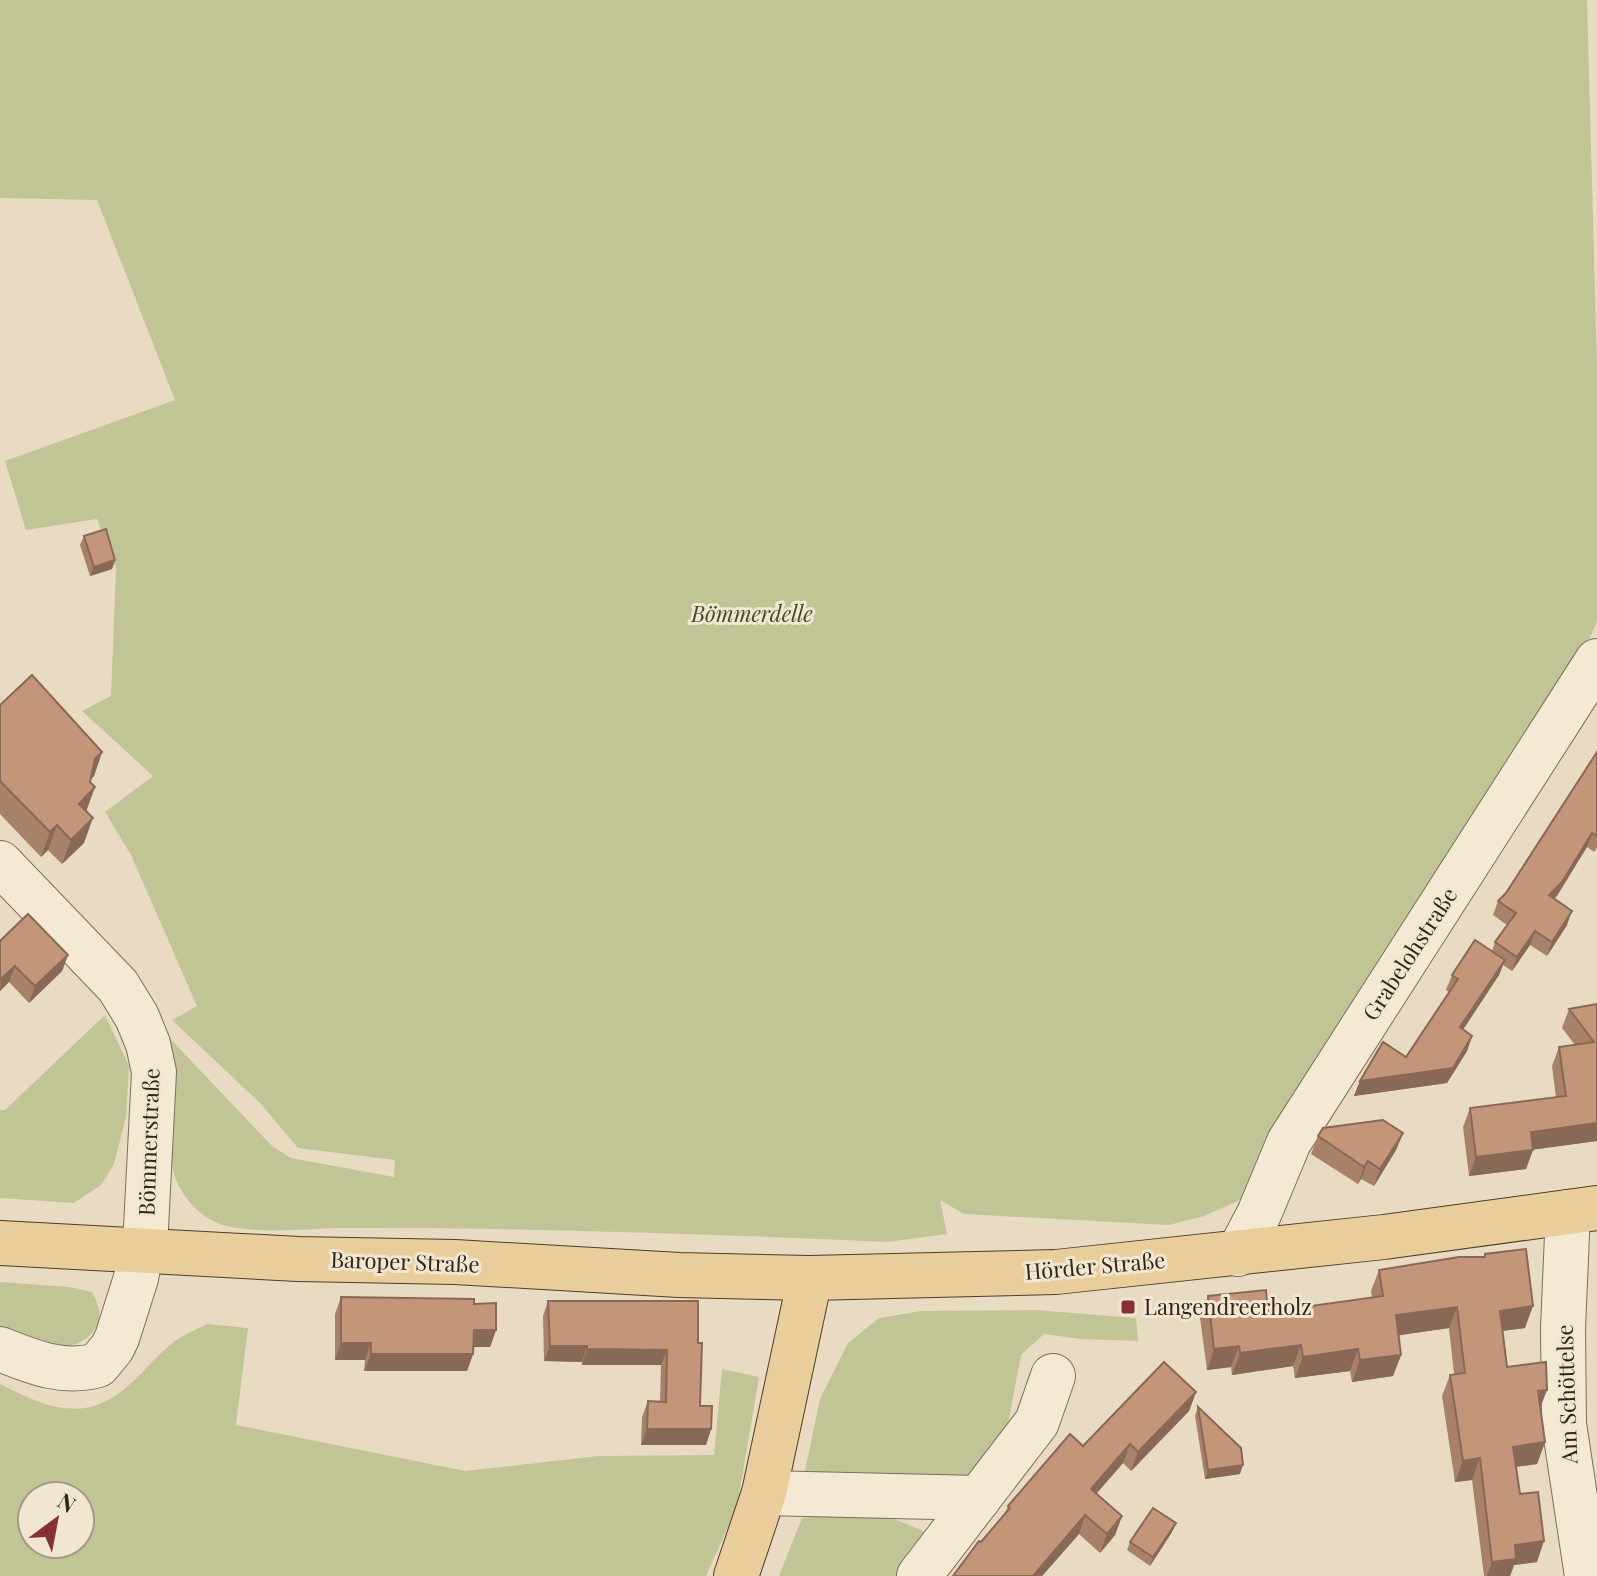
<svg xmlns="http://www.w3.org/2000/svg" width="1597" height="1576" viewBox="0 0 1597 1576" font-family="'Playfair Display',serif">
<rect width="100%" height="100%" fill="#e8dbc1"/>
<g fill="#c1c596" fill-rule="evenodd">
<path d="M0,0H1587L1597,365V621L1568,693L1242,1199L1204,1216L1169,1225L964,1214L940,1200L947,1234L887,1242C703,1234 520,1227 337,1228C303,1229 234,1237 206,1217C191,1207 179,1190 174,1174C163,1134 164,1072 161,1029L272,1146L291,1158L394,1177L395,1160L298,1148L261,1104L172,1020L197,1006L131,855L105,812L153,776L82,711L111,696L116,568L97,519L26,530L5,461L175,400L97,200L0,198Z"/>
<path d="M105,1015L129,1066L126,1117L114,1164L101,1185L74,1203L0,1198V1110H5Z"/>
<path d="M0,1282L69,1287L92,1292C99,1305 104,1318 93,1332C69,1361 28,1338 0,1328Z"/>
<path d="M1035,1310L1136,1318L1138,1341L1081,1339L1044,1334L1021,1355L1006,1435L971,1476L915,1482L805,1471L820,1399L848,1343L879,1318L921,1311Z"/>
<path d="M208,1324L248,1328L236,1425L465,1471L598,1456L714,1455L722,1369L759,1377L737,1507L706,1576H0V1384C47,1408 86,1425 130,1384C145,1371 159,1353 175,1341C185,1334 197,1329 208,1324ZM32,1496H80V1544H32Z"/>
<path d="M872,1510L926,1532L895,1576H779L802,1518Z"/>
</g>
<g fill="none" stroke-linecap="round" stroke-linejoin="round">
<g stroke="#806d5a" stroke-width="46">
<g id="minor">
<path d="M0,863L118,986L137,1017L148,1044L154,1072L146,1228L136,1278L117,1338L112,1348L98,1365C63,1375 33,1362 0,1349"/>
<path d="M1568,1212L1563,1328L1564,1424L1587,1576"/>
<path d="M1238,1254L1259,1214L1289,1142L1597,661"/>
<path d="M764,1493L979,1498"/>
<path d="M919,1576L1037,1422L1053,1376"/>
</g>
</g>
<g stroke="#4e3c2e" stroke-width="46">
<g id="major">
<path d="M0,1243L298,1259L455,1262L679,1275L810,1278L1056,1272L1384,1237L1597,1208"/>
<path d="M736,1576L764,1493L810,1278"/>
</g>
</g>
<use href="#minor" stroke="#f4e9d3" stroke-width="44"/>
<use href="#major" stroke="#e9ce9b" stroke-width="44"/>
</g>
<g fill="#a88169">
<path d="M84,536L115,560L112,569L90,576L80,545Z"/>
<path d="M0,705L102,752L94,776L91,779L86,811L84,843L62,864L48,850L41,857L0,814Z"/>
<path d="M1597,752V848L1594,852L1587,847L1554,899L1567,925L1547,956L1530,945L1512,971L1503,965L1499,975L1463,1029L1472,1036L1467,1051L1447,1083L1354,1096L1360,1081L1406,1057L1449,992L1446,990L1452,975L1492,951L1495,942L1507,925L1493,915L1498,901L1506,893Z"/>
<path d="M0,941L68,955L62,971L29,1003L9,982L0,991Z"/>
<path d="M1597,1004V1141L1533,1149L1526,1169L1469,1176L1463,1127L1470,1108L1556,1098L1552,1066L1559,1047L1575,1045L1562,1028L1569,1009Z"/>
<path d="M1403,1133L1396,1150L1374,1186L1361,1179L1358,1184L1311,1154L1318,1136Z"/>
<path d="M1485,1254L1525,1328L1503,1331L1507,1367L1540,1407L1545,1442L1537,1464L1516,1467L1520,1494L1537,1562L1514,1565L1510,1576H1484L1472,1480L1455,1482L1442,1396L1450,1375L1454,1374L1449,1328L1398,1335L1401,1355L1393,1376L1352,1382L1350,1371L1295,1378L1293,1366L1232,1375L1231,1367L1207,1370L1200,1318L1208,1296L1268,1312L1372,1298L1371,1291L1379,1270L1484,1257Z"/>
<path d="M341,1297L474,1304L496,1330L490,1347H473V1354L467,1371H364L365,1360H335V1314Z"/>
<path d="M548,1301L698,1343L700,1406L711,1429L706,1445H641L642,1417L648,1401L660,1402L661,1365H582V1362L544,1361L543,1316Z"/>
<path d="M1196,1392L1189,1411L1131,1471L1123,1463L1096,1494L1122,1516L1115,1535L1100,1553L1079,1534L1042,1576H953L1005,1514L1008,1506L1083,1446Z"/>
<path d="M1198,1407L1240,1474L1205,1479L1195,1416Z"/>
<path d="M1172,1532L1150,1566L1127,1550L1130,1542Z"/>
</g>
<g fill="#886955">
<path d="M115,560L112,569L90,576L94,567Z"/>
<path d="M102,752L94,776L86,783L95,759Z"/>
<path d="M95,787L86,812L79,804Z"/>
<path d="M93,818L84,843L62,864L71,840Z"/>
<path d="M57,825L48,850L41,857L50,832Z"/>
<path d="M1592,833L1587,847L1557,896L1544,909L1549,895Z"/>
<path d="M1572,911L1567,925L1547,956L1552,942Z"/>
<path d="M1535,931L1530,945L1512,971L1517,957Z"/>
<path d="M68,955L62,971L29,1003L35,986Z"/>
<path d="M1505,960L1499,975L1455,1042L1460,1027Z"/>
<path d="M15,966L9,982L0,991L1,979Z"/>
<path d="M1472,1036L1467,1051L1447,1083L1354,1096L1360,1081Z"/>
<path d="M1597,1123V1141L1524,1151L1531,1132Z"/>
<path d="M1403,1133L1396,1150L1374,1186L1380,1169Z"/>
<path d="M1533,1150L1526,1169L1469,1176L1476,1157Z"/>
<path d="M1368,1161L1361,1179L1358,1184L1364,1167Z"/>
<path d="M1533,1306L1525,1328L1492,1332L1500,1311Z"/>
<path d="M1457,1307L1449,1328L1388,1337L1396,1315Z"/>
<path d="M474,1330H496L490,1347H468Z"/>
<path d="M341,1343H371L365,1360H335Z"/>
<path d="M1301,1345L1293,1366L1232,1375L1240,1353Z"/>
<path d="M550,1346H587L582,1362L544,1361Z"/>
<path d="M1239,1346L1231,1367L1207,1370L1214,1349Z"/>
<path d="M587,1349L667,1350L661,1365H582Z"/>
<path d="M1358,1349L1350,1371L1295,1378L1303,1357Z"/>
<path d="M371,1354H473L467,1371H364Z"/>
<path d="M1401,1355L1393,1376L1352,1382L1360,1360Z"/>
<path d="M1547,1390L1539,1411L1538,1391Z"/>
<path d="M1196,1392L1189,1411L1131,1471L1138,1452Z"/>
<path d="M647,1429H711L706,1445H641Z"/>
<path d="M1545,1442L1537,1464L1505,1468L1513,1447Z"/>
<path d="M1130,1444L1123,1463L1084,1508L1091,1489Z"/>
<path d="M1480,1458L1472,1480L1455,1482L1463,1461Z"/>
<path d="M1243,1465L1240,1474L1205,1479L1208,1470Z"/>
<path d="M1085,1515L1079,1534L1042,1576H1033Z"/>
<path d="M1122,1516L1115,1535L1100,1553L1107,1534Z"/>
<path d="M1176,1523L1172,1532L1150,1566L1153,1557Z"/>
<path d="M1544,1541L1537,1562L1514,1565L1510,1576H1487L1492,1562L1515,1545Z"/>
</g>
<g fill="#c3967a" stroke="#886955" stroke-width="2">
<path d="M106,529L115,560L94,567L84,536Z"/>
<path d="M32,675L102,752L95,759L90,782L95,787L79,804L93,818L71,840L57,825L50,832L0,781V705Z"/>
<path d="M1597,752V836L1592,833L1562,882L1549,895L1572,911L1552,942L1535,931L1517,957L1495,942L1516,913L1498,901L1506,893Z"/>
<path d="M28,914L68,955L35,986L15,966L1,979L0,978V941Z"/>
<path d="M1475,940L1505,960L1460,1027L1472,1036L1453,1068L1360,1081L1383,1042L1406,1057L1458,979L1452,975Z"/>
<path d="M1597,1004V1123L1531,1132L1533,1150L1476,1157L1470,1108L1566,1096L1559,1047L1594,1042L1569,1009Z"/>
<path d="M1383,1120L1403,1133L1380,1169L1368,1161L1364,1167L1318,1136L1323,1128Z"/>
<path d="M1526,1249L1533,1306L1500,1311L1507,1367L1546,1362L1547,1390L1538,1391L1545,1442L1513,1447L1520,1494L1538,1492L1544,1541L1515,1545L1516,1559L1492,1562L1480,1458L1463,1461L1450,1375L1465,1373L1457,1307L1396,1315L1401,1355L1360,1360L1358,1349L1303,1357L1301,1345L1240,1353L1239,1346L1214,1349L1208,1296L1266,1290L1268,1312L1383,1296L1379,1270L1459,1257H1485V1254Z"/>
<path d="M341,1297L474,1299V1304L496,1303V1330H474L473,1354H371V1343H341Z"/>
<path d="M548,1301H698V1343H702L700,1406H712L711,1429H647L648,1401L666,1402L667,1350L587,1349V1346H550Z"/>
<path d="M1164,1362L1196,1392L1138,1452L1130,1444L1091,1489L1122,1516L1107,1534L1085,1515L1033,1576H953L979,1541L981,1542L1010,1508L1008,1506L1070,1434L1083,1446Z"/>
<path d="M1198,1407L1241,1448L1243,1465L1208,1470Z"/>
<path d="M1153,1508L1176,1523L1153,1557L1130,1542Z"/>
</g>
<rect fill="#883134" stroke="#f1e6cf" stroke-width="3" x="1120" y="1299" width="16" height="16" rx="4"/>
<g text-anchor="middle" stroke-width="6" stroke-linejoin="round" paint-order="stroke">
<g font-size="22" font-style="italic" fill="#434b26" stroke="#f1e6cf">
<text x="752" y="622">Bömmerdelle</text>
</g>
<g font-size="22" fill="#31261d" stroke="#f1e6cf">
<text transform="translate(1410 954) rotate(-57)" y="8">Grabelohstraße</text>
<text transform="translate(149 1142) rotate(-88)" y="8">Bömmerstraße</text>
<text transform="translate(405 1262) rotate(2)" y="8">Baroper Straße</text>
<text transform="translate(1095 1266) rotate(-5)" y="8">Hörder Straße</text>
<text transform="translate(1567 1394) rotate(-92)" y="8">Am Schöttelse</text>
</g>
<g font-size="22" fill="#31261d" stroke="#f1e6cf" text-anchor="start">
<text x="1144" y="1315">Langendreerholz</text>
</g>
</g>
<g transform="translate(56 1520) rotate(32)"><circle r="38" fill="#f1e6cf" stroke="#a49988" stroke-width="2"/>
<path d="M0-6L14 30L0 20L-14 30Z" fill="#883134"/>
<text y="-12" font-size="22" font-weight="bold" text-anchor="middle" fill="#31261d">N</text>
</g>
</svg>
